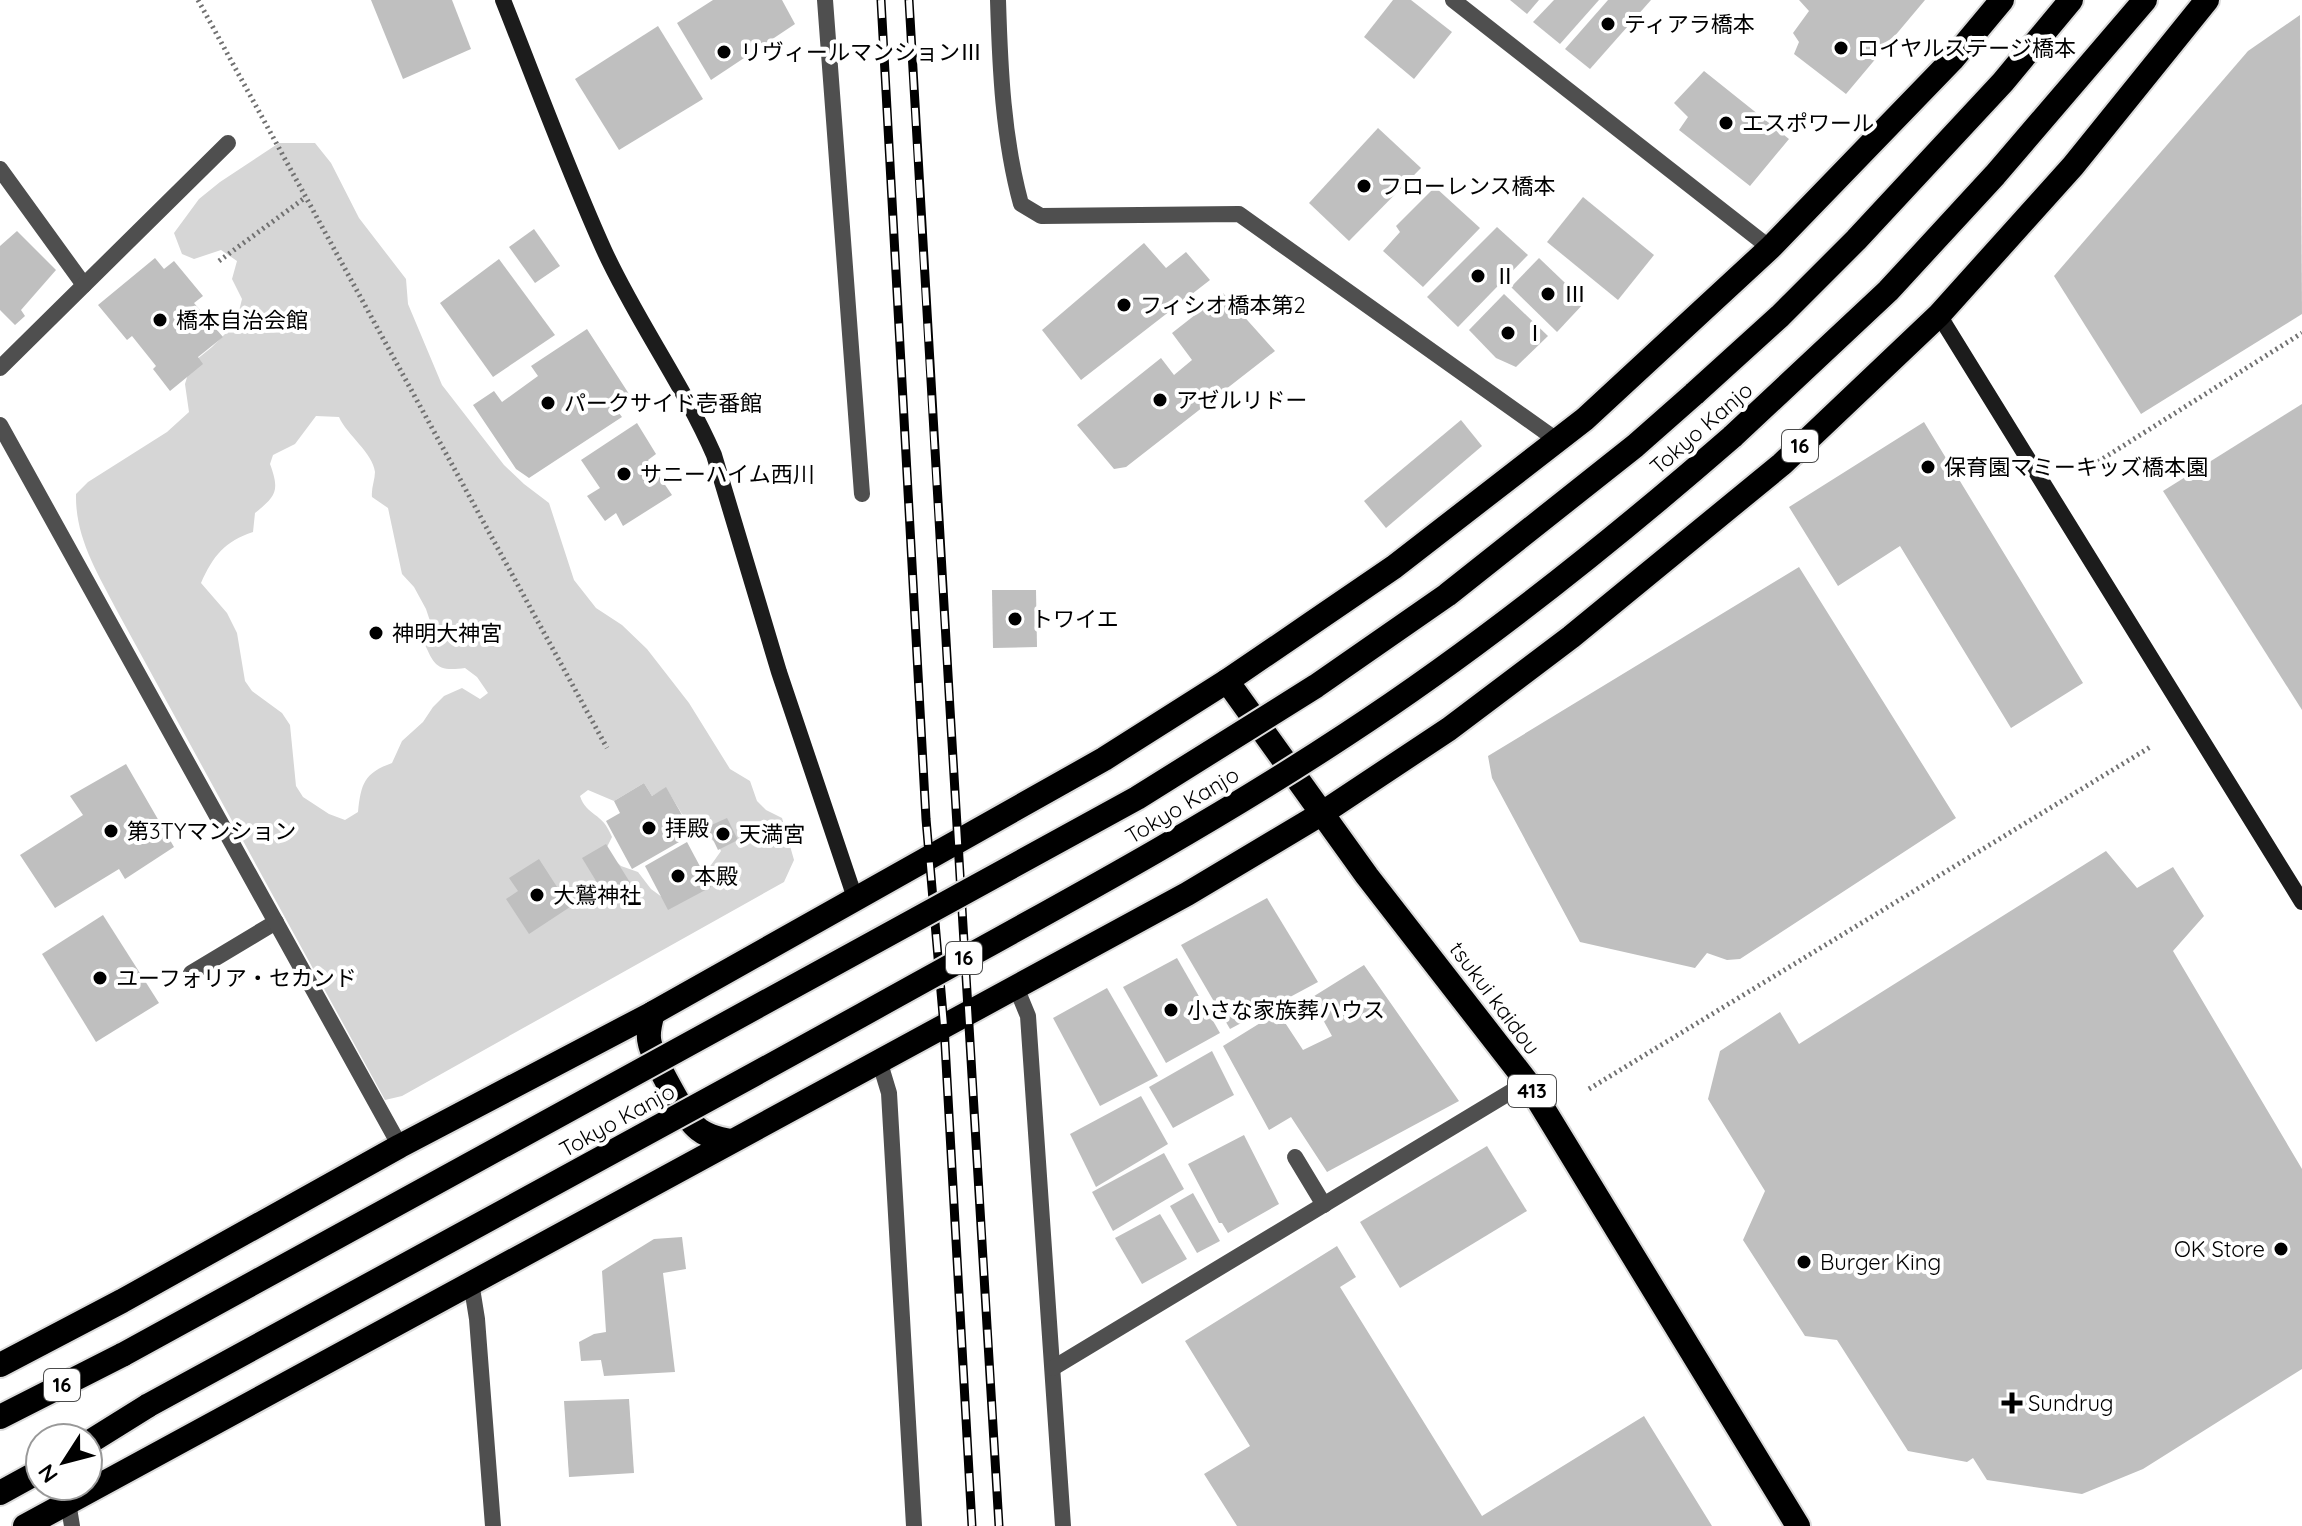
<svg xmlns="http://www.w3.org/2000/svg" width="2302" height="1526" viewBox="0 0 2302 1526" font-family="Quicksand,'Noto Sans JP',sans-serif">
<rect width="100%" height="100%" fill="#fff"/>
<path fill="#d6d6d6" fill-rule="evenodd" d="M279,143H315L331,163L359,218L406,279L408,304L442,385L504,465L524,484L549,503L574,580L596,608L622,625L647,649L689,703L730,769L750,781L757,801L766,810L782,818L794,860L784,882L402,1096L385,1100L116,609C97,572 75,537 76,494L88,482L167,432L189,412L185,384L191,364L212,347L236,323L242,299L232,279L237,261L221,250L194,259L182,254L174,233L199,199L220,182ZM316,416L339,417C347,435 373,453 375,472C375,480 371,488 372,497L388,508L402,574L414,587L426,609L431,624L423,640C434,665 436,672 465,668L477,677L488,693L480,699L462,688L444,696L433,707L423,722L402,741L392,763C364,773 361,784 358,812L345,820L329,814L303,797L296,786L290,725L282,713L252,691L245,681L237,633L227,613L201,583C213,556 225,541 253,532L255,513C276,496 280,491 270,464L273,455L295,444ZM644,783L652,796L666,788L682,814L718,845L721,851L696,886L666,900L651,889L638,872L621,866L612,858L607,847L612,837C602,811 587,817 580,796L588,790L614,801Z"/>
<g fill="#bfbfbf">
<path d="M371,0H452L471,49L403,79Z"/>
<path d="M713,0H782L795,24L711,80L677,23Z"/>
<path d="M1393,0H1411L1452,32L1414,79L1364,37Z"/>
<path d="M1510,0H1539L1527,14Z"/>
<path d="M1554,0H1599L1560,44L1533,22Z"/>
<path d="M1608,0H1651L1590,69L1565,49Z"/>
<path d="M1799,0H1925L1846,94L1794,54L1799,42L1793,33L1809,11Z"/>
<path d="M2300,15L2302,314L2141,414L2054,276L2248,51Z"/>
<path d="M658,26L703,99L619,150L575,79Z"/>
<path d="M1704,71L1789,139L1750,186L1679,130L1688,117L1674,103Z"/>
<path d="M1378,128L1421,168L1349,241L1309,203Z"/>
<path d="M1435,187L1480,228L1423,287L1383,251L1400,232L1396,226Z"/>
<path d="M1583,197L1654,255L1618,300L1547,242Z"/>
<path d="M1497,227L1528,255L1458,327L1427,297Z"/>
<path d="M534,229L560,266L535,283L509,247Z"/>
<path d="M17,231L56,270L21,310L25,316L15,325L0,310V246Z"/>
<path d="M1144,243L1166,268L1186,252L1210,280L1081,380L1042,330Z"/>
<path d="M155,258L164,269L174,261L203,296L194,303L223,337L198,357L203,364L170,391L153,369L156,366L132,336L127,340L98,305Z"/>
<path d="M1539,258L1585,302L1557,332L1511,287Z"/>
<path d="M499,259L555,335L493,377L440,303Z"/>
<path d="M1223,293L1275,351L1126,467L1114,469L1077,425L1161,358L1174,375L1192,360L1172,333Z"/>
<path d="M1504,294L1548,336L1516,367L1496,358L1469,330Z"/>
<path d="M587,329L629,394L615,408L622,417L529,478L516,469L473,405L494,391L502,402L538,376L531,366Z"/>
<path d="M2302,404V710L2163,491Z"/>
<path d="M1461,420L1482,446L1386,528L1364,501Z"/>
<path d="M1924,422L2083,683L2011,728L1900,546L1838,586L1789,507Z"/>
<path d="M637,423L656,454L648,460L672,495L623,526L616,513L605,521L587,496L600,488L581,460Z"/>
<path d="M1799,567L1956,818L1740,959L1727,960L1707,953L1695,968L1580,942L1492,778L1488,756Z"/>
<path d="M992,590H1036L1037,647L993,648Z"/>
<path d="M126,764L174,847L125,879L119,869L55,908L20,855L83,815L70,796Z"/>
<path d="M644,783L652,796L666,787L693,834L632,869L606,821L620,813L614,801Z"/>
<path d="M727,818L738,840L718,850L707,827Z"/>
<path d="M687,842L711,887L668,910L645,866Z"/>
<path d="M606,844L631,884L607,899L582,858Z"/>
<path d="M2106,851L2137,888L2173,867L2204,916L2173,951L2302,1169V1369L2143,1469L2082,1494L1987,1480L1973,1458L1967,1462L1908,1451L1837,1340L1805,1336L1743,1240L1765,1191L1708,1099L1720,1051L1780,1012L1799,1044Z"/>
<path d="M539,859L570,907L529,934L506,899L518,891L509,878Z"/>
<path d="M1267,898L1318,982L1230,1029L1181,945Z"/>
<path d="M103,915L159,1003L96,1042L42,954Z"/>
<path d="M1177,958L1220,1033L1166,1063L1123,987Z"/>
<path d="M1364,965L1459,1101L1327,1172L1291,1117L1269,1130L1223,1046L1278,1012L1303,1050L1332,1036L1311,998Z"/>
<path d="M1107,988L1158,1076L1100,1106L1053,1018Z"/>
<path d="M1212,1051L1234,1095L1173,1128L1149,1087Z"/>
<path d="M1141,1096L1168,1144L1096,1187L1070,1134Z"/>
<path d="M1244,1135L1279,1204L1228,1233L1222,1223H1219L1188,1164Z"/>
<path d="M1487,1146L1527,1211L1400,1288L1360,1222Z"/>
<path d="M1164,1153L1184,1189L1113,1231L1092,1192Z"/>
<path d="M1193,1193L1220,1241L1197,1253L1170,1206Z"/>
<path d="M1160,1214L1187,1259L1142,1284L1115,1238Z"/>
<path d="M682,1237L686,1269L663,1273L675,1372L604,1376L601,1360L581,1361L579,1342L594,1334L606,1332L602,1271L654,1239Z"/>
<path d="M1337,1246L1356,1277L1340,1287L1482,1516L1644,1416L1712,1526H1237L1204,1474L1250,1446L1185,1341Z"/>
<path d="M629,1399L634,1473L569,1477L564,1401Z"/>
</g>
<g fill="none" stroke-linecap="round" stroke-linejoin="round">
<g stroke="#dbdbdb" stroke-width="28">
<g id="highway">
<path d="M1694,394L1780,316L1856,240L2003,82L2071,0"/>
<path d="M1732,437L1888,291L1995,175L2145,0"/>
<path d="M1227,681L1367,876L1527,1082L1798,1526"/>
<path d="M653,1013C650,1023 647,1034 650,1044C654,1060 684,1116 696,1127C705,1136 719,1139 731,1141"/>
<path d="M0,1365L122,1301L400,1146L653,1013L1104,759L1227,681L1312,623L1394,567L1585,419L1770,248L1952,60L2002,0"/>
<path d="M0,1417L124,1354"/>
<path d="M88,1443L149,1405"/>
<path d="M0,1493L40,1471"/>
<path d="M25,1526L1187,894L1321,814L1449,729L1571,637L1782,464L1939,315L2073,166L2207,0"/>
</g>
</g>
<g stroke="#717171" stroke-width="5" stroke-dasharray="2 4" stroke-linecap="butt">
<path d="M198,0L607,748"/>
<path d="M219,261L306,197"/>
<path d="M2088,468L2302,333"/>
<path d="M1589,1089L2152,746"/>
</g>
<g stroke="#4f4f4f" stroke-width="16">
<path d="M825,0L862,494"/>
<path d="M0,169L84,285"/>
<path d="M191,973L276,922"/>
<path d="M1295,1157L1324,1205"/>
</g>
<g stroke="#4f4f4f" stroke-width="16">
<path d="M998,0C1000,68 1003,138 1021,204L1041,216L1239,214L1558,441"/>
<path d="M1453,0L1770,248"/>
<path d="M0,368L228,143"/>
<path d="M0,425L400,1146"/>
<path d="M1016,987L1028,1016L1063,1526"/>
<path d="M879,1060L889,1093L914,1526"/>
<path d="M471,1282L477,1319L493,1526"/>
<path d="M1053,1368L1527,1082"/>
<path d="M68,1502L72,1526"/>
</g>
<g stroke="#1c1c1c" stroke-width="16">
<path d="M503,0C536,83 567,168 604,250C636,320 683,384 714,455L779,672L855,898"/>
<path d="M1939,315L2302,902"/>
</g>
<use href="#highway" stroke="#000" stroke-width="24"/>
<g stroke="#000" stroke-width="9">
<g id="rail">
<path d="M881,0L926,819L944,1026L972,1526"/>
<path d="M909,0C937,509 969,1017 999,1526"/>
</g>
</g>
<use href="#rail" stroke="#fff" stroke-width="6" stroke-dasharray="18" stroke-linecap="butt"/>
<g stroke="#dbdbdb" stroke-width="28" stroke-linecap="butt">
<g id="highway-bridge">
<path d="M124,1354L1137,798L1316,686L1447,595L1635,446L1694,394"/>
<path d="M149,1405C387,1275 625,1146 862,1015C1025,924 1191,837 1347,734C1483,645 1610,543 1732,437"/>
</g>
</g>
<use href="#highway-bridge" stroke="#000" stroke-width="24"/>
</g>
<g fill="#000" stroke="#fff" stroke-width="3">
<circle cx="1608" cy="24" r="8"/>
<circle cx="1841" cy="48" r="8"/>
<circle cx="724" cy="52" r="8"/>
<circle cx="1726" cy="123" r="8"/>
<circle cx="1364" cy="186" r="8"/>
<circle cx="1478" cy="276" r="8"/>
<circle cx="1548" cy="294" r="8"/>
<circle cx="1124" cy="305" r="8"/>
<circle cx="160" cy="320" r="8"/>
<circle cx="1508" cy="333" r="8"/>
<circle cx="1160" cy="400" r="8"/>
<circle cx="548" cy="403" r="8"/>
<circle cx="1928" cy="467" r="8"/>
<circle cx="624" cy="474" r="8"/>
<circle cx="1015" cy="619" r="8"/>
<circle cx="376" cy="633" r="8"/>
<circle cx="649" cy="828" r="8"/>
<circle cx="111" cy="831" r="8"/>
<circle cx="723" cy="834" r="8"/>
<circle cx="678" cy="876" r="8"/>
<circle cx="537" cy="895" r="8"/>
<circle cx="100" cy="978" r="8"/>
<circle cx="1171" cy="1010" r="8"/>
<circle cx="2281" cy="1249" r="8"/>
<circle cx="1804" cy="1262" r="8"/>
<path d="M2008 1391h8v8h8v8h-8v8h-8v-8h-8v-8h8z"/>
</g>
<g text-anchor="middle" stroke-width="8" stroke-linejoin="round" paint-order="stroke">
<g fill="#fff" stroke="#4c4c4c" stroke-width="2">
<rect x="1782" y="430" width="36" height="32" rx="6"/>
<rect x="946" y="942" width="36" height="32" rx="6"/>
<rect x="1508" y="1075" width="48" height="32" rx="6"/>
<rect x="44" y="1369" width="36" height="32" rx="6"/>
</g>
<g font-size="20" font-weight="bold" fill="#000">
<text x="1800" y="453">16</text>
<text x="964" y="965">16</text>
<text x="1532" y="1098">413</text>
<text x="62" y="1392">16</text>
</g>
<g font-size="22" fill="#000" stroke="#fff" text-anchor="start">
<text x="1624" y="32">ティアラ橋本</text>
<text x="1857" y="56">ロイヤルステージ橋本</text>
<text x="740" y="60">リヴィールマンションⅢ</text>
<text x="1742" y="131">エスポワール</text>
<text x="1380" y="194">フローレンス橋本</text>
<text x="1494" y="284">Ⅱ</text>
<text x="1564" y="302">Ⅲ</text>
<text x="1140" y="313">フィシオ橋本第2</text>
<text x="176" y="328">橋本自治会館</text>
<text x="1524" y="341">Ⅰ</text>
<text x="1176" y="408">アゼルリドー</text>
<text x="564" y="411">パークサイド壱番館</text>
<text x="1944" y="475">保育園マミーキッズ橋本園</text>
<text x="640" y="482">サニーハイム西川</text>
<text x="1031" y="627">トワイエ</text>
<text x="392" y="641">神明大神宮</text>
<text x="665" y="836">拝殿</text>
<text x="127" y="839">第3TYマンション</text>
<text x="739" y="842">天満宮</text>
<text x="694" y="884">本殿</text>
<text x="553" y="903">大鷲神社</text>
<text x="116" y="986">ユーフォリア・セカンド</text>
<text x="1187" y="1018">小さな家族葬ハウス</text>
<text x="2265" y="1257" text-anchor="end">OK Store</text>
<text x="1820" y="1270">Burger King</text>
<text x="2028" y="1411">Sundrug</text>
</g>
<g font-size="22" fill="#000" stroke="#fff">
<text transform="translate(1701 428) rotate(-41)" y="8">Tokyo Kanjo</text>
<text transform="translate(1182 805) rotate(-31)" y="8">Tokyo Kanjo</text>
<text transform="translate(1495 998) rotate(53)" y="8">tsukui kaidou</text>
<text transform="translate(617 1120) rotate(-29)" y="8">Tokyo Kanjo</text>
</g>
</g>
<g transform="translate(64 1462) rotate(234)"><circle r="38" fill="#ffffff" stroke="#999999" stroke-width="2"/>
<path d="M0-6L14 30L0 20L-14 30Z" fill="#000000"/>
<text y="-12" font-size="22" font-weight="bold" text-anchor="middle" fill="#000000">N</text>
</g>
</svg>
